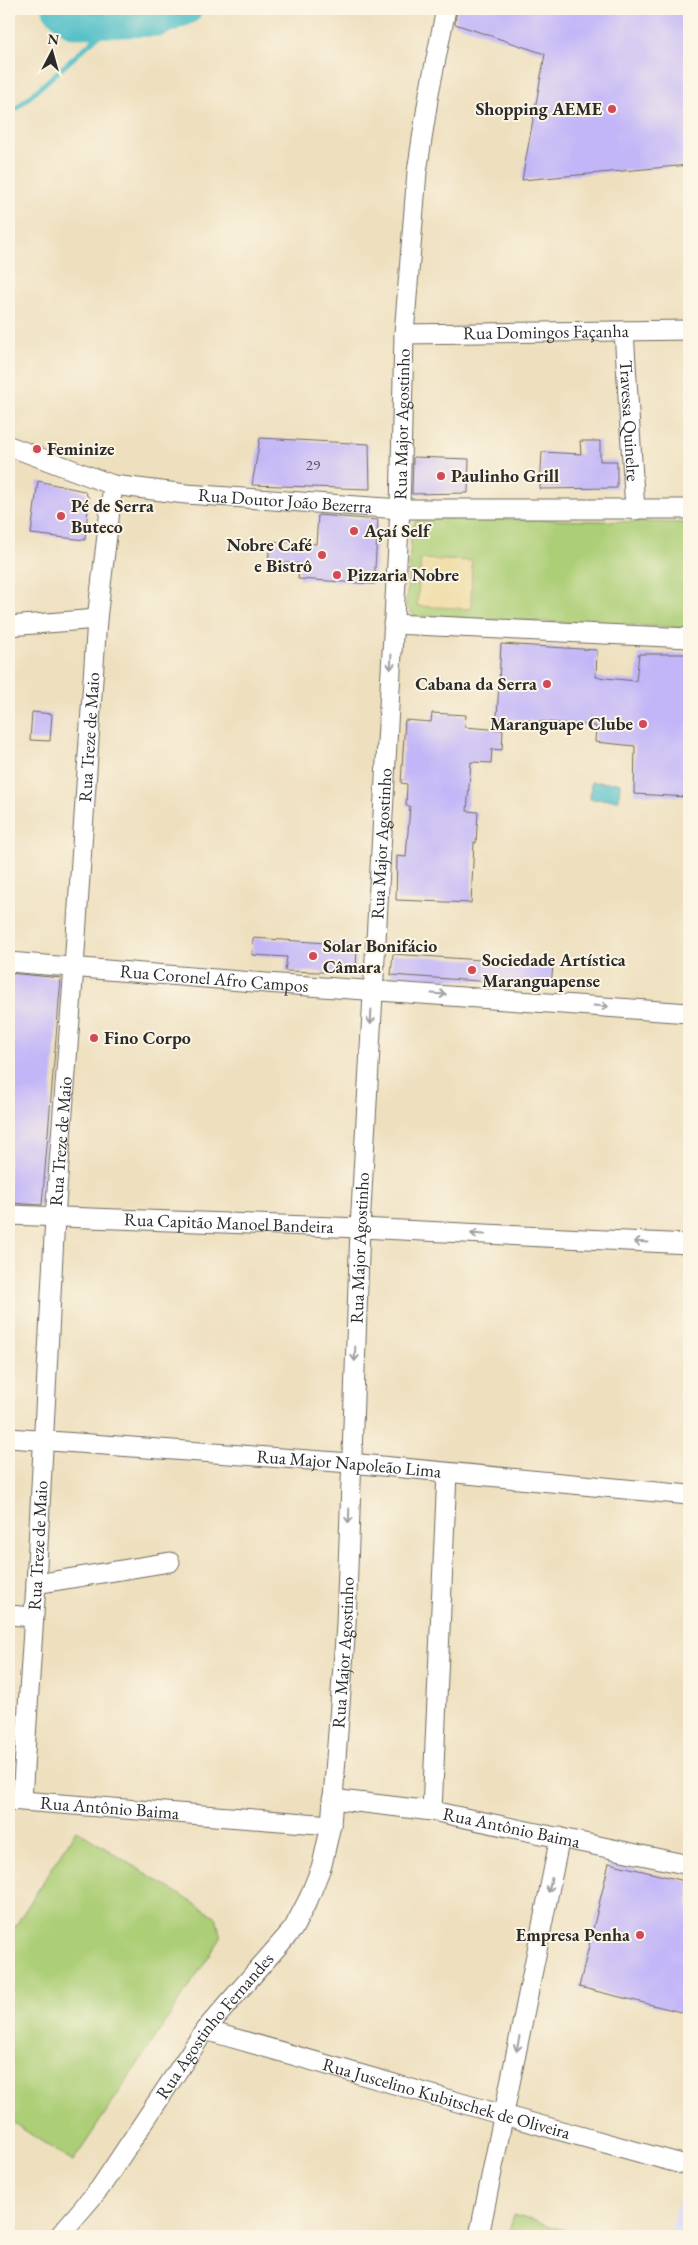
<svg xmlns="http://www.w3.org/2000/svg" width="698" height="2245" viewBox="0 0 698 2245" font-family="'EB Garamond',serif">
<rect width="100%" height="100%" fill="#fcf5e5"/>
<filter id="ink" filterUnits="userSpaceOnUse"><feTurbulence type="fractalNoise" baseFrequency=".02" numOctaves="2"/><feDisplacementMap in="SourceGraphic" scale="10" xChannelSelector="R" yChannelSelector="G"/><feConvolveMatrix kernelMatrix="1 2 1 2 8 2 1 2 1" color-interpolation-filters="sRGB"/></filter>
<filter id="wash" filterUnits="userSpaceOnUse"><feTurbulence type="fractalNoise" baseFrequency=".0096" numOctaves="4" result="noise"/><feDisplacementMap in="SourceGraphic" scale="20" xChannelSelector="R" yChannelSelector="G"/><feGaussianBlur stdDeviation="1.12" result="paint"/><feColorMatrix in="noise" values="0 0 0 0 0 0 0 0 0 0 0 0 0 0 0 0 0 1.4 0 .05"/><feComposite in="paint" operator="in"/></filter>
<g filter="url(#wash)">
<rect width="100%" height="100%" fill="#eee0bf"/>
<path fill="#d7d7f8" d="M680,2198L689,2201V2236H668Z"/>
<g fill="#acce76" stroke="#6c7c50">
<path d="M420,517L689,523V628L414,616L406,605L412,526Z"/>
<path d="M76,1830L216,1917L221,1938L73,2162L9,2120V1936Z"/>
<path d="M514,2215L584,2236H507Z"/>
</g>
<path fill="#eeda9e" stroke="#8c8264" d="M421,559L472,561L471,609L417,606Z"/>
<path fill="#52c0c8" stroke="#3e767a" d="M591,782L620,783L619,800L590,799Z"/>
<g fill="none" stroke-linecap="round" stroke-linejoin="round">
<path stroke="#52c0c8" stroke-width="5" d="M9,115L114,22"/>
<path stroke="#52c0c8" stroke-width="31" d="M58,9L74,23L159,21L187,9"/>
</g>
<g id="blocks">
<g fill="#c2b6f8">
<path d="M457,9H689V165L522,180L545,54L455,24Z"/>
<path d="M260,438L369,444L370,489L252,485Z"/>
<path d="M580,441H600V461H617V488L540,489L542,452L581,454Z"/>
<path d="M413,457L469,459L468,493L412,494Z"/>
<path d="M38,481L84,491L89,498L85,540L31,534Z"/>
<path d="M318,515L378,520L374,584L298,579L300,564L268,562L270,541L316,544Z"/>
<path d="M501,644L597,650L596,677L636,681L639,654H689V797L634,794L635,746L595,742L596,726L497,718Z"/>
<path d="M32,712L52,714L50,741L30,740Z"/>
<path d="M432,713L466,715L465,727L503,730L502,750L492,749L491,763L471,762L467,811L478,812L476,843L474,842L471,903L396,900L397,856L406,857L410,806H406L407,784L401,783L405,720L431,722Z"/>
<path d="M253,938L357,945L356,973L285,971L287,957L252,955Z"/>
<path d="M393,954L553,965L551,986L391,975Z"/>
<path d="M9,973L61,978L42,1205L9,1203Z"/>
<path d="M609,1863L689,1882V2014L579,1987Z"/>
</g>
</g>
</g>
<g filter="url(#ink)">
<use href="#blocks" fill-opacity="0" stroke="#6f6a5f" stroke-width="1"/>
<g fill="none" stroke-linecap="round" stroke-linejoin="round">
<g stroke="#6f6a5f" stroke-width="21">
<g id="minor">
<path id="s1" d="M624,331L635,510"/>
<path id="s2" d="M404,334L689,330"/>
<path id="s3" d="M9,446L113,485L186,494L400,509H689"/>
<path d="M393,624L689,638"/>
<path d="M9,626L97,619"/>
<path id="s4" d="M9,962L266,983L689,1013"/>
<path id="s5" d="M9,1215L360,1228L689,1244"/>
<path id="s6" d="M9,1438L350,1463L689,1495"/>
<path d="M36,1584L170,1562"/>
<path d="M9,1615L33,1617"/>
<path id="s7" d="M22,1799L36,1584L55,1217L74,967L97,619L113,485"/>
<path id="s8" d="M332,1799L432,1811L689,1865"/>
<path id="s9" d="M9,1800L331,1825"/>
<path d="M432,1811L447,1473"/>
<path id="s10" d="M205,2030L503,2115L689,2166"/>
<path id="s11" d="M59,2236L100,2188L205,2030L293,1929L309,1898L322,1865L331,1825L346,1625L360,1228L400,509L404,334L417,172L429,93L446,9"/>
<path d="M479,2236L560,1837"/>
</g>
</g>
<use href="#minor" stroke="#fff" stroke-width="19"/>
</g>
<defs><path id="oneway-shaft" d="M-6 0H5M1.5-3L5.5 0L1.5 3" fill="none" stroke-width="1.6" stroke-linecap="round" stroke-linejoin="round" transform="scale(1.25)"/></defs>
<g stroke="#a0a0a0">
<use href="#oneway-shaft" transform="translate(391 662) rotate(93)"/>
<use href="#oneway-shaft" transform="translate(439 994) rotate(4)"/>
<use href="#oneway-shaft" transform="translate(601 1006) rotate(4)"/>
<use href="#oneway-shaft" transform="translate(371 1017) rotate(93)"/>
<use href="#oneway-shaft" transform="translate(478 1234) rotate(-177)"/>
<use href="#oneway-shaft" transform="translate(641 1242) rotate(-177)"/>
<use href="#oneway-shaft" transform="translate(355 1354) rotate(92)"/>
<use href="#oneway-shaft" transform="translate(349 1516) rotate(92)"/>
<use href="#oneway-shaft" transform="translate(550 1885) rotate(102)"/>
<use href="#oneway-shaft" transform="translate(518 2044) rotate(102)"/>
</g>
</g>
<g fill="#d1495b" stroke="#fcf5e5" stroke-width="2">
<circle cx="612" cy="109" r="5"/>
<circle cx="37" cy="449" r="5"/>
<circle cx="441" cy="476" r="5"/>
<circle cx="61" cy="516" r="5"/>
<circle cx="354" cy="531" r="5"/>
<circle cx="322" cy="555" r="5"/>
<circle cx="337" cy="575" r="5"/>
<circle cx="547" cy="684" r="5"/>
<circle cx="643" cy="724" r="5"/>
<circle cx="313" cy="956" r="5"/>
<circle cx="472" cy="970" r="5"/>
<circle cx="94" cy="1038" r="5"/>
<circle cx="640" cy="1935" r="5"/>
</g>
<g text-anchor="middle" stroke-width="4" stroke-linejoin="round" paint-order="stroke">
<g font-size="15" fill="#514e5e">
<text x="313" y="470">29</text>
</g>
<g font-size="18" font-weight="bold" fill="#2b2b2b" stroke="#fcf5e5" text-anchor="start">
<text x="602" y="115" text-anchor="end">Shopping AEME</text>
<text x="47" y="455">Feminize</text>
<text x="451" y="482">Paulinho Grill</text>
<text x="71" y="512">Pé de Serra<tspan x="71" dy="21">Buteco</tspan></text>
<text x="364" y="537">Açaí Self</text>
<text x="312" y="551" text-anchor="end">Nobre Café<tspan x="312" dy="21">e Bistrô</tspan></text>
<text x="347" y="581">Pizzaria Nobre</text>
<text x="537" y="690" text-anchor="end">Cabana da Serra</text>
<text x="633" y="730" text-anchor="end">Maranguape Clube</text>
<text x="323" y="952">Solar Bonifácio<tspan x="323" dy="21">Câmara</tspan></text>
<text x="482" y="966">Sociedade Artística<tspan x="482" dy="21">Maranguapense</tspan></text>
<text x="104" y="1044">Fino Corpo</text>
<text x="630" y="1941" text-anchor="end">Empresa Penha</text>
</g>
<g font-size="18" fill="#2b2b2b" stroke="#fcf5e5">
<text dy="6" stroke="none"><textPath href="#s2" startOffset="142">Rua Domingos Façanha</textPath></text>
<text dy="6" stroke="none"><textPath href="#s1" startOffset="90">Travessa Quinelre</textPath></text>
<text dy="6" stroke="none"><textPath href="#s11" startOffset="1901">Rua Major Agostinho</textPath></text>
<text dy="6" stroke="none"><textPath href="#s3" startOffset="284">Rua Doutor João Bezerra</textPath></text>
<text dy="6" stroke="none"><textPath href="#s7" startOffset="1064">Rua Treze de Maio</textPath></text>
<text dy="6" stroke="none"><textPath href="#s11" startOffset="1481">Rua Major Agostinho</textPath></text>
<text dy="6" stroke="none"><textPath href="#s4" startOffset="206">Rua Coronel Afro Campos</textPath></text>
<text dy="6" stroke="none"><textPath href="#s7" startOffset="659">Rua Treze de Maio</textPath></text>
<text dy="6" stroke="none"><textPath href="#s5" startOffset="220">Rua Capitão Manoel Bandeira</textPath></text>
<text dy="6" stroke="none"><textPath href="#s11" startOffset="1076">Rua Major Agostinho</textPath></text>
<text dy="6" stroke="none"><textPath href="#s6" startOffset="341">Rua Major Napoleão Lima</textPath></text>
<text dy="6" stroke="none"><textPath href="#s7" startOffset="254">Rua Treze de Maio</textPath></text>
<text dy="6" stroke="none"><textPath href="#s11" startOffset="671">Rua Major Agostinho</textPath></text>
<text dy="6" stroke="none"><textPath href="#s9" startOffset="101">Rua Antônio Baima</textPath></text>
<text dy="6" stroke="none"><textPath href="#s8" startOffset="182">Rua Antônio Baima</textPath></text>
<text dy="6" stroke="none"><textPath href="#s11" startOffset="262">Rua Agostinho Fernandes</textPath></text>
<text dy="6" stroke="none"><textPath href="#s10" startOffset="251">Rua Juscelino Kubitschek de Oliveira</textPath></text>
</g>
</g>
<rect width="698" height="2245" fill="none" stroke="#fcf5e5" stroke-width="30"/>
<g transform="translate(52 52) rotate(6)" stroke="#fcf5e5" stroke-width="4" paint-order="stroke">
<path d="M0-4L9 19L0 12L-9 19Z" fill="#2b2b2b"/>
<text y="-8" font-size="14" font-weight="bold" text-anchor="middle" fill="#2b2b2b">N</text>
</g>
</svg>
